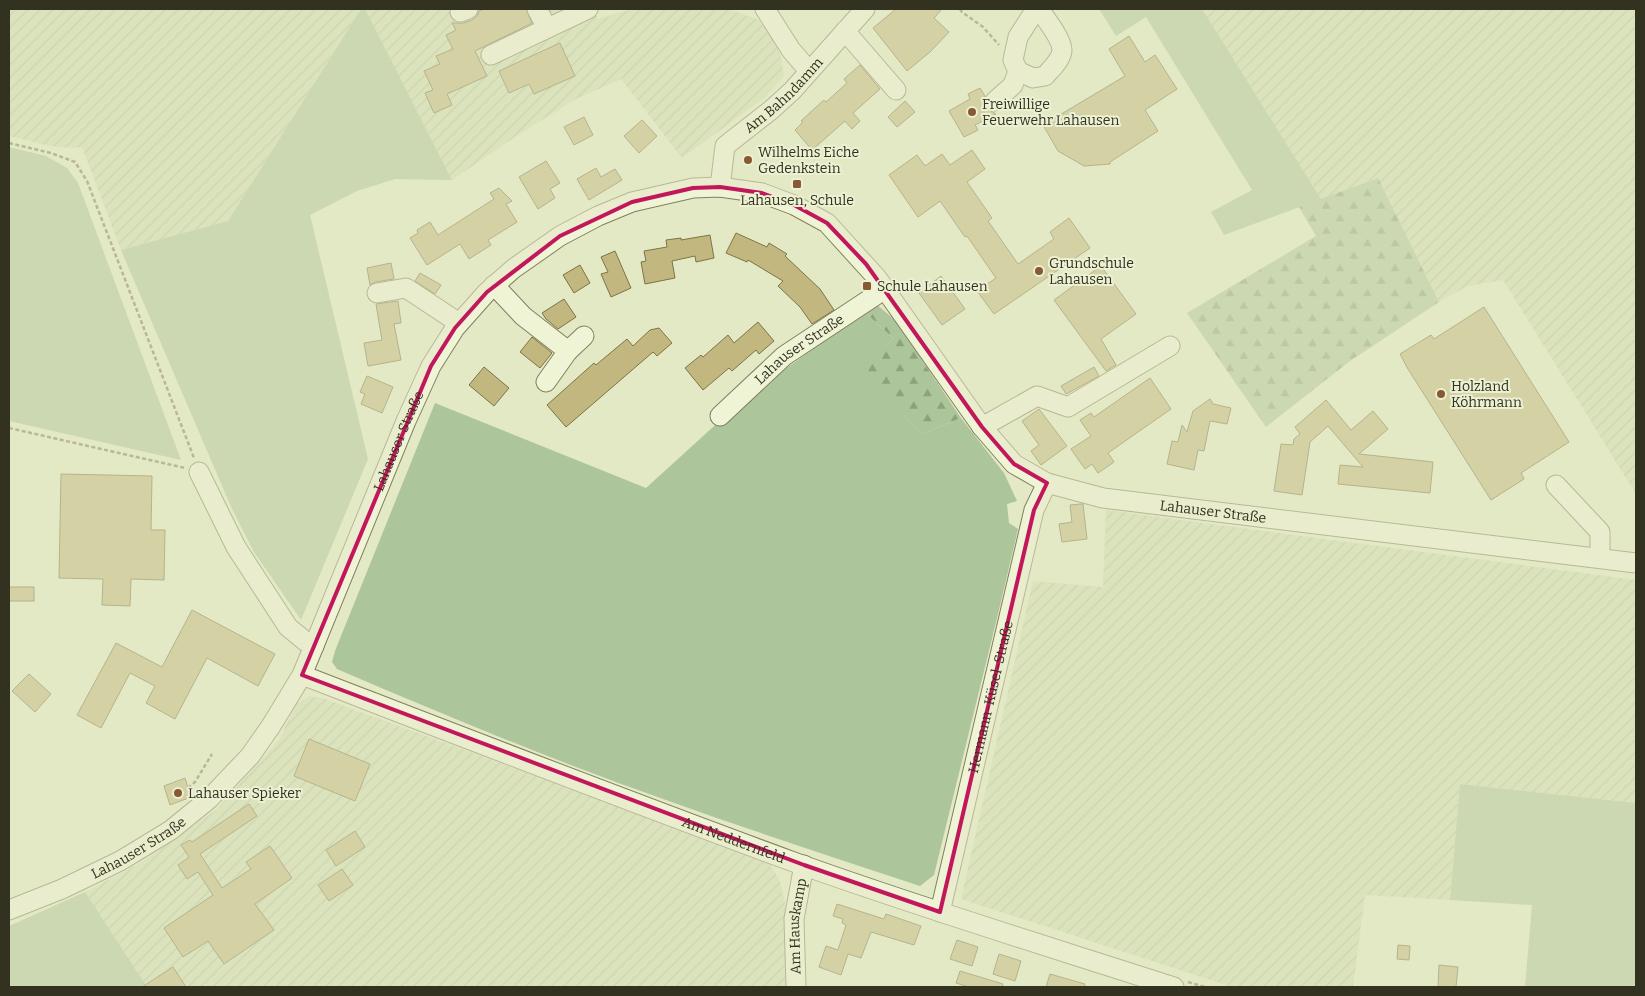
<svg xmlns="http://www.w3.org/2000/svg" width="1645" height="996" viewBox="0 0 1645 996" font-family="Bitter,serif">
<defs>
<pattern id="farmland-furrows" width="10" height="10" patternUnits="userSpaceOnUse" patternTransform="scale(1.25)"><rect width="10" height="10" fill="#d1ddb3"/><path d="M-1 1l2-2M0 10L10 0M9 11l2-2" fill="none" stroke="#b4be9a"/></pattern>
<pattern id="forest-firs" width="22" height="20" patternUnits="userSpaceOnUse" patternTransform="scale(1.25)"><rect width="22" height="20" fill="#adc59a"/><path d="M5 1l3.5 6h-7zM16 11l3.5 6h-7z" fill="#8da17d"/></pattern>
</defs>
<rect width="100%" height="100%" fill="#e3e8c5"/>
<g fill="url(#farmland-furrows)">
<path d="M9,9H361L228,221L121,250L82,147L71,148L50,146L9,136Z"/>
<path d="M365,9H593L598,19L632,9H728L759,20L780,52L784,76L764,98L682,158L621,79L576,99L521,133L452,180Z"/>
<path d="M1202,9H1636V494L1503,280L1467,286L1439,302L1378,178L1321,199Z"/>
<path d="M1106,510L1636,580V803L1460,784L1450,900L1365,895L1353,987H1232L961,899L1033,581L1103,587Z"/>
<path d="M310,696L322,698L767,860L779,879L785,902V987H147L85,892L137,865L217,809L279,740L296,704Z"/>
</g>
<g fill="#adc59a">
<path d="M361,9H365L452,180L395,179L357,191L310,215L368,459L301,620L254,552L232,509L121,250L228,221Z"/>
<path d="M1099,9H1202L1321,199L1224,235L1211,212L1252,190L1146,17L1116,36Z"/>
<path d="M9,147L46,156L67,168L78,183L181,460L9,421Z"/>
<path d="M865,312L894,339L857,367L922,434L961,418L1004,473L1017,501L1007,504L1009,523L1018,529L998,614L934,875L920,886C805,848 689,810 576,767C495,736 416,703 337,669L332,662L335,651L435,403L646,488L746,397Z"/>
<path d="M1460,784L1636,803V987H1525L1532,905L1450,900Z"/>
<path d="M85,892L147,987H9V926Z"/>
</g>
<g fill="url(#forest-firs)">
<path d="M1378,178L1439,302L1350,361L1266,427L1187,313L1316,236L1299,207Z"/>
<path d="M876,304L895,320L961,418L922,434L856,367L894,339L865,312Z"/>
</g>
<g fill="#c2b87f" stroke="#7d7446">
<path d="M484,9H526L532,23L475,51L487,76L447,94L452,105L434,113L425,93L433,90L424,71L440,64L436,56L453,49L446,35L456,30L452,23H463L472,20L477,16L479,11Z"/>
<path d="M896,9H942L934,18L949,32L930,52L907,71L873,28Z"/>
<path d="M1129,36L1145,62L1155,55L1177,89L1145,110L1158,131L1110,162V164L1084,166L1058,151L1043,125L1125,76L1109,49Z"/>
<path d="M560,43L575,76L534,94L529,84L509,93L499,71Z"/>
<path d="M860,65L880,89L853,113L860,121L852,129L845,121L812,150L795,130L803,122L801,121L815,108L824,100L826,102L847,83L844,79Z"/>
<path d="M980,88L985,96L984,103L986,108L996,114L975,125L978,130L964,137L949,111L970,99L968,94Z"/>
<path d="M905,101L915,112L897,127L888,117Z"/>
<path d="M584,117L593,135L574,145L564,127Z"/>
<path d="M642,120L657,136L639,153L624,136Z"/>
<path d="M972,150L985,169L967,182L992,218L988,221L1018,264L1054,239L1050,232L1069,218L1090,248L994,314L977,291L996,278L967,236L965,237L940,201L918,217L889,175L917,155L925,166L942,154L950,165Z"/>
<path d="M546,161L560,183L550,189L555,198L538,209L519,177Z"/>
<path d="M596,168L601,177L615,169L622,180L589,200L577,179Z"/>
<path d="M499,188L512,201L506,204L517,222L488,240L491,245L469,259L460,244L427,265L410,238L418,233L417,230L430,222L438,235L494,199L490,193Z"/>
<path d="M736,233L767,247L769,243L787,254L785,256L820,289L834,310L812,324L800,307L778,286L783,281L748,260L747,262L726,253Z"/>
<path d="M710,235L714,258L696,262L695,256L672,261L675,278L645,284L641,262L646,261L644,251L667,247L666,240L681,238V240Z"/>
<path d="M615,251L631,288L611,297L601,274L608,272L601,257Z"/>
<path d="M391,263L394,279L375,282L370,285L367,268Z"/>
<path d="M580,265L590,283L574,293L563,275Z"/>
<path d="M1101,266L1136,314L1101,339L1116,365L1106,371L1054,300Z"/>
<path d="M420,273L441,285L435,294L415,281Z"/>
<path d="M941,276L965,309L942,325L919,293Z"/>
<path d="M564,299L576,317L558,329L546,319L542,313Z"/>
<path d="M398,301L401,323L394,324L401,360L368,366L364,343L382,340L376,304Z"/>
<path d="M1484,307L1569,442L1521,473L1524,479L1491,500L1408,369L1400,354L1431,335L1434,339Z"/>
<path d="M758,322L774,341L759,354L756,350L732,371L729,368L703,390L685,368L701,355L703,357L728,335L734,343Z"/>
<path d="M659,328L672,343L657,356L653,352L566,427L547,405L594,363L596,365L627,339L633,346L650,330Z"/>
<path d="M532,337L552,353L540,368L520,352Z"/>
<path d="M484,367L509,388L494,406L469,385Z"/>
<path d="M1094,367L1099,376L1066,394L1061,386Z"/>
<path d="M367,376L393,387L382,413L361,404L365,394L360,392Z"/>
<path d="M1150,378L1171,409L1108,453L1114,462L1098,473L1092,464L1085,469L1071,449L1091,436L1080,420L1091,413L1094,417Z"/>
<path d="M1210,399L1213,404L1231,408L1227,424L1210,421L1204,451L1198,450L1194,470L1167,464L1172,441L1178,442L1182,425L1187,432L1193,411Z"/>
<path d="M1326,400L1351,430L1373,411L1388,429L1359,454L1433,462L1430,493L1338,484L1340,465L1363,467L1328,426L1310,442L1302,495L1274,491L1281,444L1293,445L1294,439L1300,434L1295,427Z"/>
<path d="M1039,409L1067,446L1041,465L1031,451L1039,445L1022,421Z"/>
<path d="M61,474L152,476L151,530H165L164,580L131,579L130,606L102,605L103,579L59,578Z"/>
<path d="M1081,504H1083L1087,539L1062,542L1059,524L1072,522L1070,505Z"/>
<rect x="9" y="587" width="25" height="14"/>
<path d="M192,610L275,654L258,686L207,658L175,719L146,703L155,686L130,673L101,728L77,715L116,643L162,667Z"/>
<path d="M29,674L51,694L35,712L12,691Z"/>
<path d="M309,739L370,764L355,801L294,776Z"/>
<path d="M185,778L191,797L170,805L164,786Z"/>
<path d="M249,804L257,816L200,854L222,888L251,869L246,862L270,846L292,878L255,904L274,930L224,964L208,941L183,957L164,928L213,895L198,872L187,879L178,865L189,857L181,845L190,840L192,842Z"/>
<path d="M355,831L365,847L336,866L326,850Z"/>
<path d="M342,869L353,885L329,901L318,885Z"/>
<path d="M837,904L884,919L886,914L921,926L914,945L871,932L861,958L848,954L841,975L819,967L826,946L838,950L846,925L842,923L843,919L833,916Z"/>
<path d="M957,940L978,947L972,966L950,959Z"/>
<path d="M1398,945L1410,946L1409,960L1397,959Z"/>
<path d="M999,954L1021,961L1015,981L993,974Z"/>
<path d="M1439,965L1458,967L1456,987H1438Z"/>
<path d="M173,967L186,987H142Z"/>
<path d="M960,971L1003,984L1002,987H969L956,983Z"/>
<path d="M1050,974L1085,984L1084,987H1046Z"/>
</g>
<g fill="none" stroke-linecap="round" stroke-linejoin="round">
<g stroke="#81805d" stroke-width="21">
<g id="minor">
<path d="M537,9L547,28"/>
<path d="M765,9L791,50L809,71"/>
<path d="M1036,9L1018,37L1013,60L1018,71L1033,78L1045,76C1051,69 1062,59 1062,50C1062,39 1045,18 1039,9"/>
<path d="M460,12L468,9"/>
<path d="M845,31L896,90"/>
<path d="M491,55L588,9"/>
<path d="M995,101L1013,85L1018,71"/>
<path id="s1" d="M720,187L725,146L771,110L792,91L865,9"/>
<path d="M494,285L523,316L568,351L546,382"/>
<path d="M377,293L406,288L459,323"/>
<path d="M568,351L584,336"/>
<path id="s2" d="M720,416L784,356L885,289"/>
<path d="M982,427L1037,396L1068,407L1170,346"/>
<path d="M199,472L236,547L288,627L305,641L314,646"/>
<path d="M1556,485L1600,532V558"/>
<path id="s3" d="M302,675C468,739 635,804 802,865C925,909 1050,947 1174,987"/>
<path id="s4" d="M9,910L62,889L120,861L171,830L209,799L250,756L271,726L302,675L406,421L431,366L455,328L487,292L513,269L560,236L598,216L632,202L693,188L720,187L762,193L794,205L827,223L877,278L982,427L1014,464L1047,483L1103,498L1636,563"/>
<path id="s5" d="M940,912L1034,510L1047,483"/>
<path id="s6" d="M796,987L794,919L804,865"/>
</g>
</g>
<g stroke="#81805d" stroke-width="2.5" stroke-dasharray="4 2.5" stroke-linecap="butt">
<path d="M960,9L962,12L983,27L999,45"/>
<path d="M9,143L51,153L75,162L87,181L194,458"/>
<path d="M9,428L185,468"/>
<path d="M188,788L195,782L212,754"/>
<path d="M1188,982L1205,987"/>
</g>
<use href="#minor" stroke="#f0f4d7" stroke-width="19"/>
</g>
<path d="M0 0H1645V996H0ZM720,187L762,193L794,205L827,223L866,264L982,427L1014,464L1047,483L1034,510L940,912L804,865L302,675L431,366L455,328L487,292L560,236L632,202L693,188Z" fill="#e3e8c5" fill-opacity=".55" fill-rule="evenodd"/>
<path fill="none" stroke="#c2185b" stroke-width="4" stroke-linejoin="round" d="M720,187L762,193L794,205L827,223L866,264L982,427L1014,464L1047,483L1034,510L940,912L804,865L302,675L431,366L455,328L487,292L560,236L632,202L693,188Z"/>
<g fill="#895935" stroke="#ecf1d4" stroke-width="2">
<circle cx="972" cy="112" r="5"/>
<circle cx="748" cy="160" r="5"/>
<rect x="792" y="179" width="10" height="10" rx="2.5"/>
<circle cx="1039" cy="271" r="5"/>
<rect x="862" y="281" width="10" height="10" rx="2.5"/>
<circle cx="1441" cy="394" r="5"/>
<circle cx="178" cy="793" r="5"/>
</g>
<g text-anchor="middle" stroke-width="4" stroke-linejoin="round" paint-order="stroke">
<g font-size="14" fill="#33311f" stroke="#ecf1d4">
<text dy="5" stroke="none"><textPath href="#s1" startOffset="119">Am Bahndamm</textPath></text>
<text dy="5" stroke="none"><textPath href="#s2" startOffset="104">Lahauser Straße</textPath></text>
<text dy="5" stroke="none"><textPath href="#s4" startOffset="639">Lahauser Straße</textPath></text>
<text dy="5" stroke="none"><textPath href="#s4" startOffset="1702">Lahauser Straße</textPath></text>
<text dy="5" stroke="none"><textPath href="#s5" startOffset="221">Hermann-Küsel-Straße</textPath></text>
<text dy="5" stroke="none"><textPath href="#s3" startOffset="462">Am Neddernfeld</textPath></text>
<text dy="5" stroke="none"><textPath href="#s4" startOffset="144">Lahauser Straße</textPath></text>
<text dy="5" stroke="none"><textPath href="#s6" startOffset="61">Am Hauskamp</textPath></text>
</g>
<g font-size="14" fill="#33311f" stroke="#ecf1d4" text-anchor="start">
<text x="982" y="109">Freiwillige<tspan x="982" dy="16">Feuerwehr Lahausen</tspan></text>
<text x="758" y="157">Wilhelms Eiche<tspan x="758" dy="16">Gedenkstein</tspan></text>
<text x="797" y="205" text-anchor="middle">Lahausen, Schule</text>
<text x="1049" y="268">Grundschule<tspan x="1049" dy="16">Lahausen</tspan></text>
<text x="877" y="291">Schule Lahausen</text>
<text x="1451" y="391">Holzland<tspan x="1451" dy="16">Köhrmann</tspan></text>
<text x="188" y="798">Lahauser Spieker</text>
</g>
</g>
<rect width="1645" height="996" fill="none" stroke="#33311f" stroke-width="20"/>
</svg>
